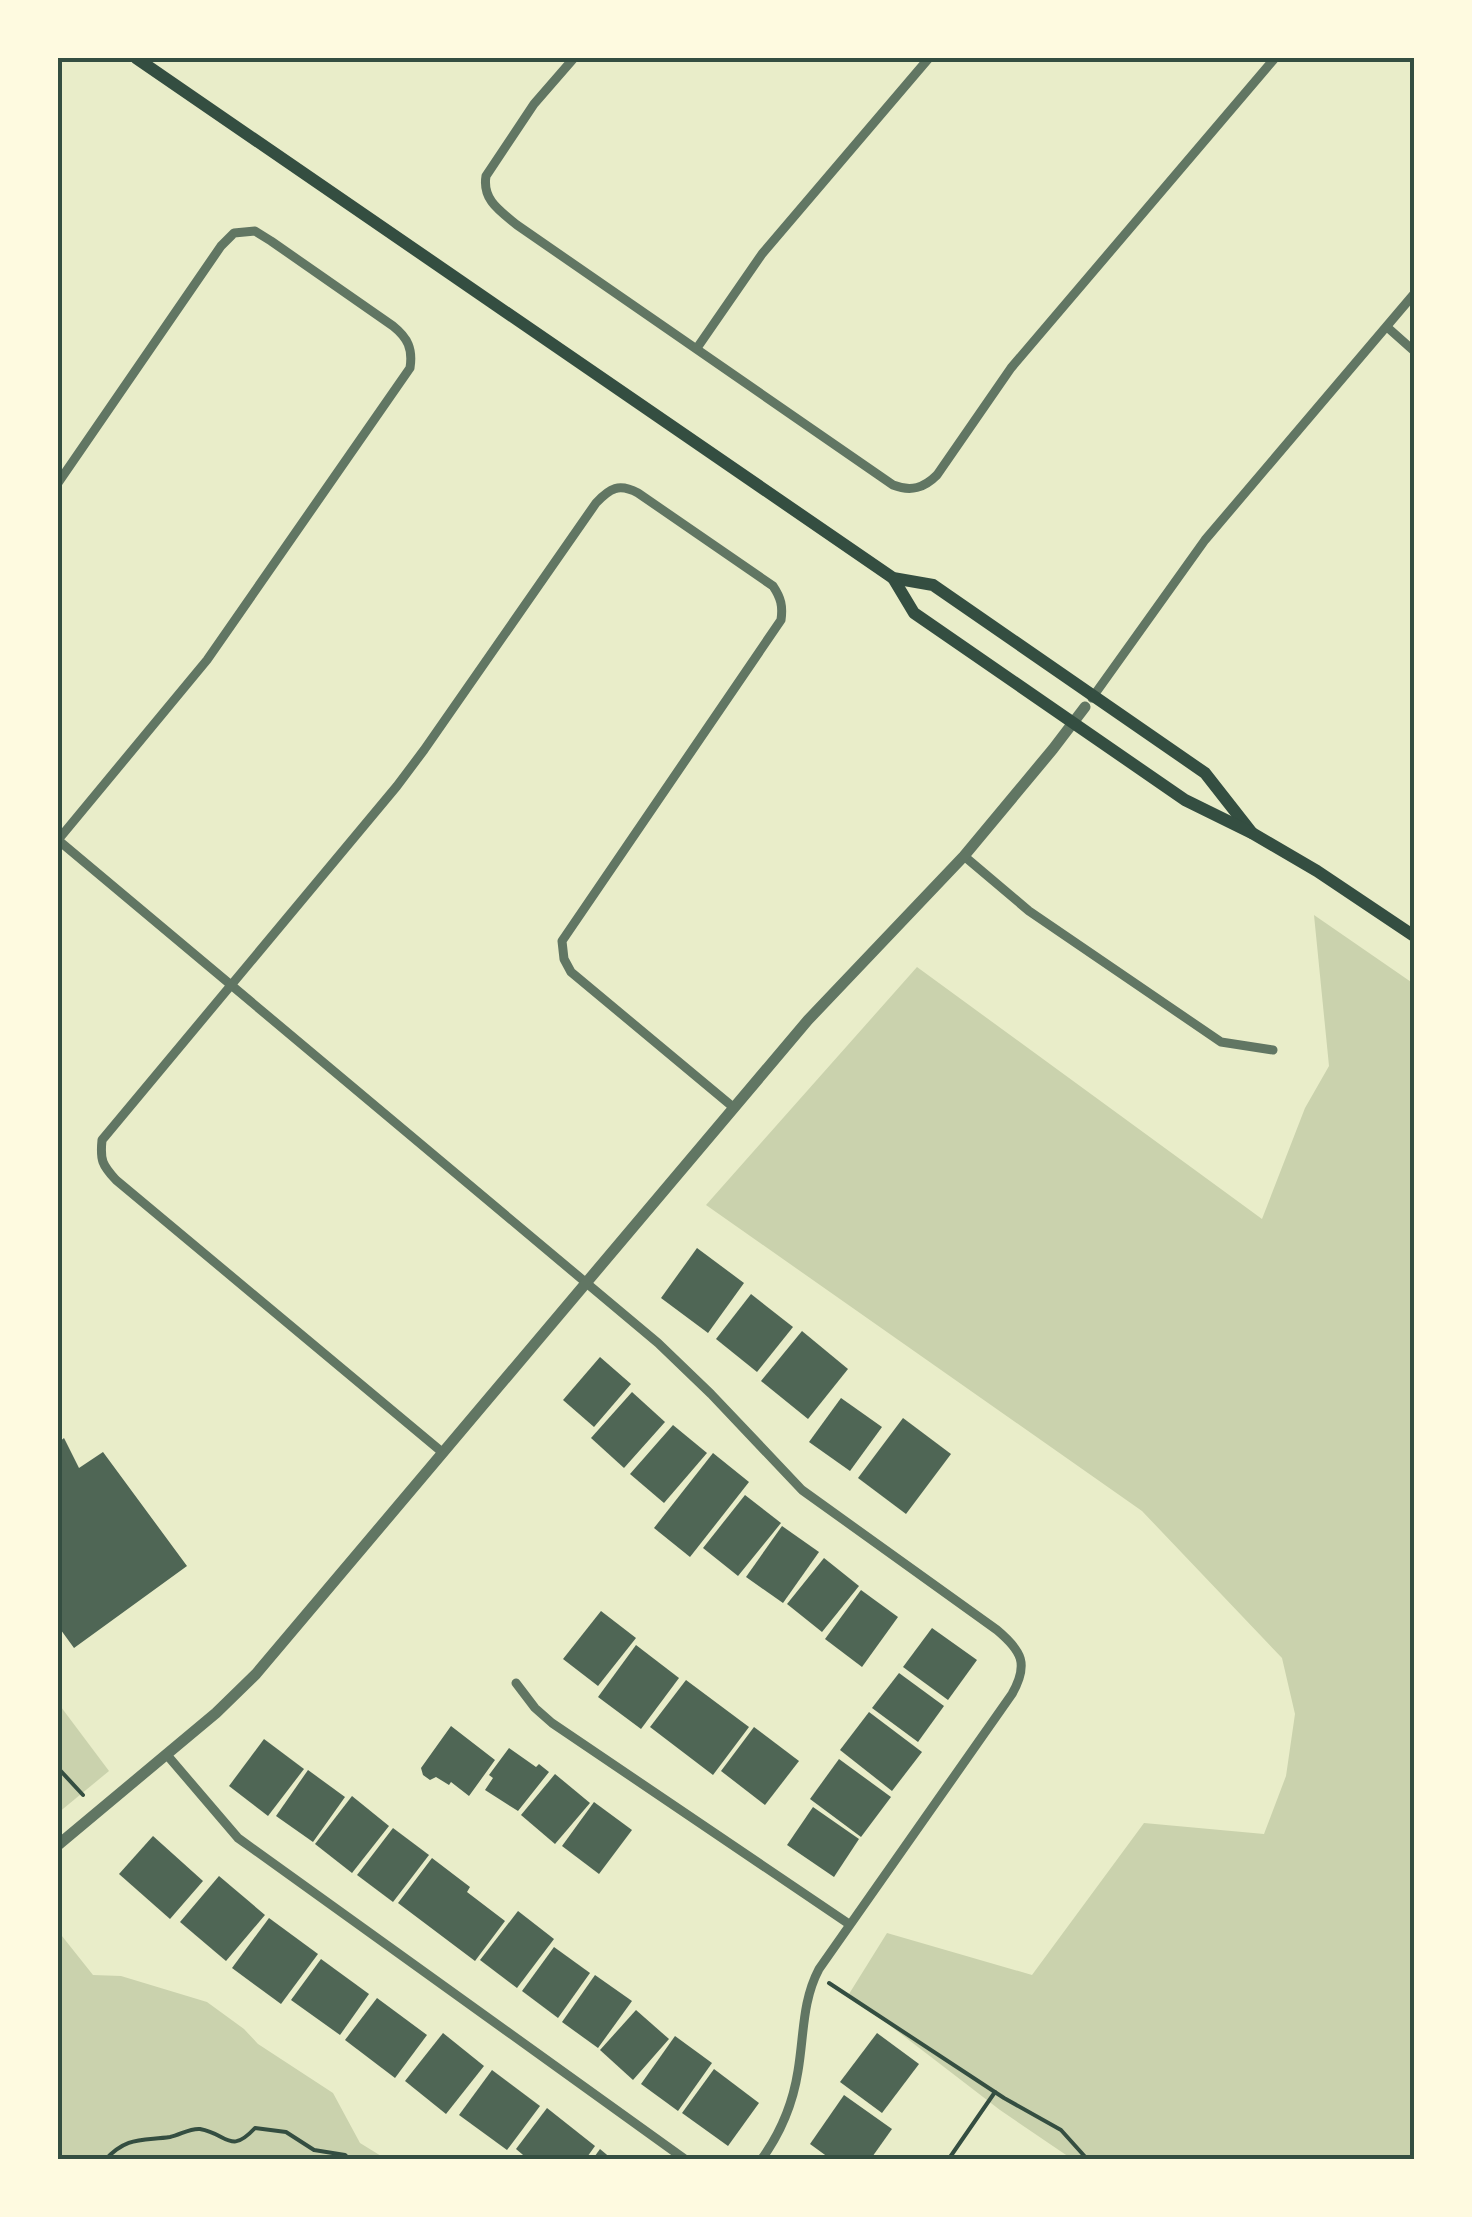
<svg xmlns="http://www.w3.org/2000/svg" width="1472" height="2217" viewBox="0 0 1472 2217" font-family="'IBM Plex Sans',sans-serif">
<rect width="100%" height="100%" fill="#e9edc9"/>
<g fill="#cad2ad">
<path d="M1314,915L1414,984V2159H1072L1000,2110L849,1994L887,1933L1032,1975L1144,1823L1264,1834L1286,1776L1295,1714L1282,1658L1142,1511L706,1205L917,967L1262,1219L1305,1108L1329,1066Z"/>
<path d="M58,1703L109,1771L58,1813Z"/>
<path d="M58,1931L93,1975L121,1976L207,2002L244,2029L258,2044L333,2093L360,2143L386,2159H58Z"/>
</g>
<g fill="#4f6655">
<path d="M697,1248L744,1283L708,1333L661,1298Z"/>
<path d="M751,1294L793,1327L757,1372L716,1339Z"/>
<path d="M802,1331L848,1369L808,1419L761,1381Z"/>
<path d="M600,1357L631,1384L594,1427L563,1400Z"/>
<path d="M632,1392L665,1422L624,1468L591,1438Z"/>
<path d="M841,1398L882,1427L850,1471L809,1442Z"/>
<path d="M903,1418L951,1454L906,1514L858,1478Z"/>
<path d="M673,1425L707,1453L664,1503L630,1474Z"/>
<path d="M64,1438L79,1468L103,1452L187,1566L74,1648L58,1626V1443Z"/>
<path d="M713,1453L749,1482L690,1557L654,1528Z"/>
<path d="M745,1495L781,1523L738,1576L703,1548Z"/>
<path d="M782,1526L819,1552L783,1603L746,1577Z"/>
<path d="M824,1558L859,1586L822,1632L787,1604Z"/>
<path d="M861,1590L898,1617L862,1667L825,1639Z"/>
<path d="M601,1611L636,1638L598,1686L563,1659Z"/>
<path d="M932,1628L977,1660L948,1700L903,1667Z"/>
<path d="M636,1645L679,1678L641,1729L598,1697Z"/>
<path d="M899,1673L944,1706L918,1742L872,1708Z"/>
<path d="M686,1680L749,1727L713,1775L650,1727Z"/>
<path d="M869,1712L922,1752L892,1791L840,1750Z"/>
<path d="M451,1726L495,1760L469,1796L451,1782L449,1785L436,1777L430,1780L423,1775L421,1768Z"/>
<path d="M754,1727L799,1761L765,1805L721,1771Z"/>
<path d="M264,1739L304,1769L268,1816L229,1786Z"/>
<path d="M509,1748L536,1767L539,1764L549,1772L518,1811L485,1790L493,1778L489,1775Z"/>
<path d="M839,1759L891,1797L861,1837L810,1799Z"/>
<path d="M308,1770L345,1797L313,1842L276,1816Z"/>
<path d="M555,1774L590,1803L555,1844L521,1815Z"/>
<path d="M352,1796L389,1826L352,1873L315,1844Z"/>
<path d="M594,1802L632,1830L599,1874L562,1846Z"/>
<path d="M813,1807L859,1839L834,1877L787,1845Z"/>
<path d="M393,1828L429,1855L393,1902L357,1875Z"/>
<path d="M153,1836L203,1881L170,1919L119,1874Z"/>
<path d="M432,1858L470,1887L467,1892L505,1921L475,1961L398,1903Z"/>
<path d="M219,1876L265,1915L226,1961L180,1922Z"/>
<path d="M518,1911L554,1939L517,1988L480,1960Z"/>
<path d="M269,1918L318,1954L281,2004L232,1968Z"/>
<path d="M554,1947L590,1973L558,2018L522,1991Z"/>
<path d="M321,1959L369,1994L340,2035L291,2000Z"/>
<path d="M595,1975L632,2001L598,2048L562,2022Z"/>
<path d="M377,1998L427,2035L395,2078L345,2040Z"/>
<path d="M636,2010L669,2039L633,2080L600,2050Z"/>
<path d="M443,2033L484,2066L446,2114L405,2081Z"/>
<path d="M877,2033L919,2064L882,2113L840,2082Z"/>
<path d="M675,2036L712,2063L678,2111L641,2084Z"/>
<path d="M714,2069L759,2103L728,2146L682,2113Z"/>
<path d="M492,2070L540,2106L507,2150L459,2115Z"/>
<path d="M844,2095L892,2129L870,2160H832L810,2144Z"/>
<path d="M547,2108L595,2146L585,2160H529L516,2149Z"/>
<path d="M600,2149L613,2160H592Z"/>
</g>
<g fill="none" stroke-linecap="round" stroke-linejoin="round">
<g stroke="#344e41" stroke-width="4">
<path d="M58,1768L83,1795"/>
<path d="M829,1983L1004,2098L1061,2130L1088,2160"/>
<path d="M105,2160C127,2136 142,2141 170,2137C180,2135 190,2128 200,2129C228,2134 230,2155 255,2128L286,2132L314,2150L345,2155L350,2160"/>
<path d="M948,2160L995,2092"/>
</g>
<g stroke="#617663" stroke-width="9">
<path d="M574,58L534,104L486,176C482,200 500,211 517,225L893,485C911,492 924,488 937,475L1011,368L1275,58"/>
<path d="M1387,327L1414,351"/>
<path d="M697,348L762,254L929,58"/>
<path d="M58,483L221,246L234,233L255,231L271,241L393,326C408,338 413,349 410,368L207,660L58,840"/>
<path d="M1092,698L1205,540L1414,294"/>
<path d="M58,840L658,1343L711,1394L802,1490L997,1630C1022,1651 1029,1664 1012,1694L819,1969C802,2001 804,2036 798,2071C793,2103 780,2134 761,2160"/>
<path d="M964,856L1029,911L1221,1042L1273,1050"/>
<path d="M442,1452L116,1180C102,1165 100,1160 102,1140L397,786L424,750L596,503C610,488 619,483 638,493L773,586C781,598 783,606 781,620L562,941L564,959L571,972L733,1107"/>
<path d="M516,1683L535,1708L552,1723L849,1924"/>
<path d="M167,1755L238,1838L686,2160"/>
</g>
<path stroke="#617663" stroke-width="11" d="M58,1845L216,1713L256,1674L808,1020L964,856L1053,749L1085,707"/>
<g stroke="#344e41" stroke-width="12">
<path d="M136,58L893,578L933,585L1205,773L1252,833"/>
<path d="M893,578L914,613L1185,800L1252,833L1317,871L1414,936"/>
</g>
</g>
<rect width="1472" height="2217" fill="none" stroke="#fefae0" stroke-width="120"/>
<rect x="60" y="60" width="1352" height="2097" fill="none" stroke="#344e41" stroke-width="4"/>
</svg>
